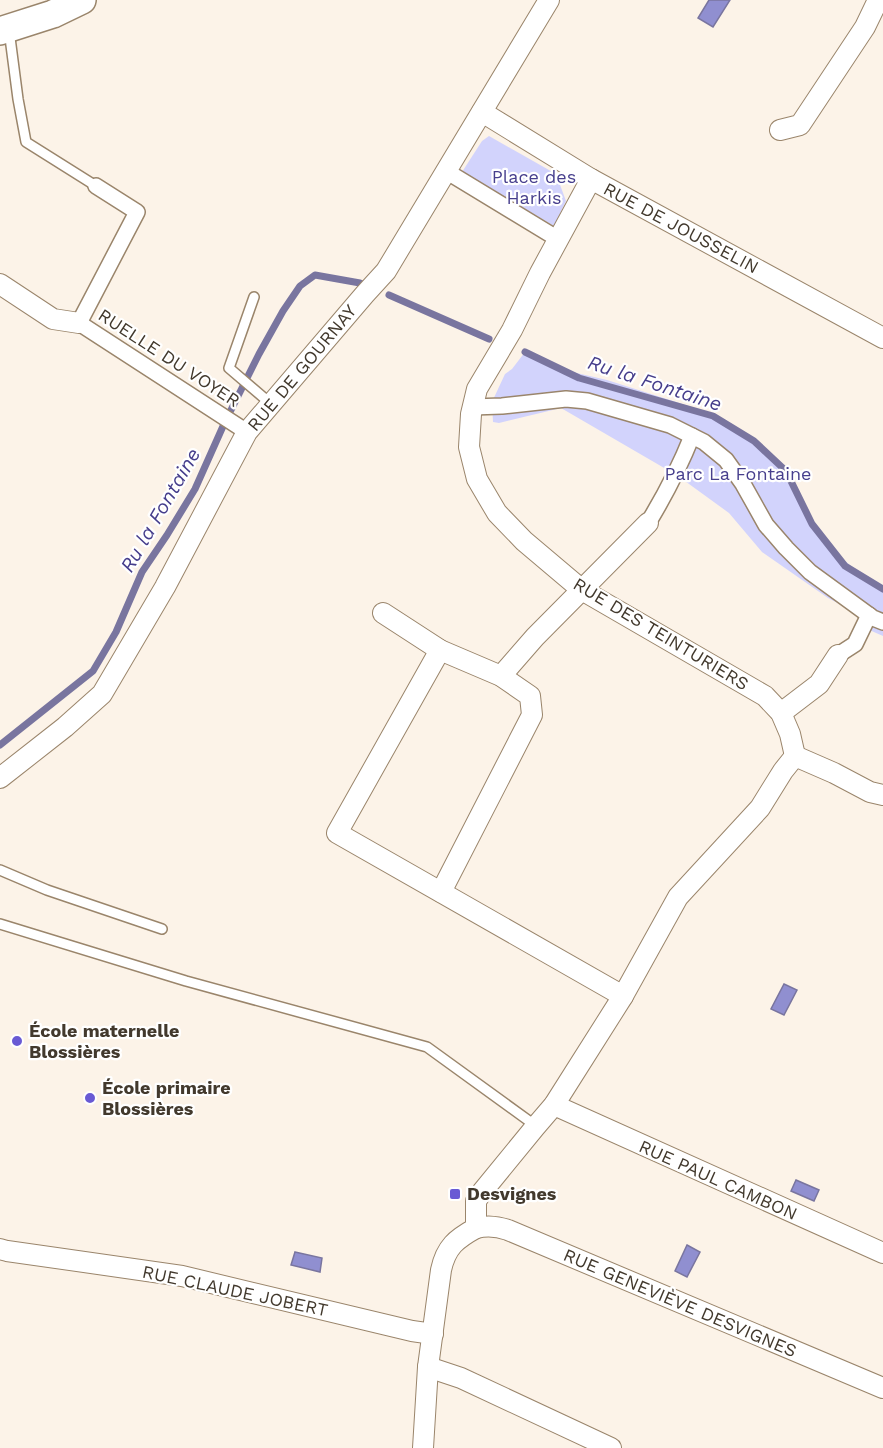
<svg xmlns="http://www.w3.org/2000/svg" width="883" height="1448" viewBox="0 0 883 1448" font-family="'Work Sans',sans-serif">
<rect width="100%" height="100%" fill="#fcf3e8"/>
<g fill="#d2d3fc">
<path d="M489,136L556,174L566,201L554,226L462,172L482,141Z"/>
<path d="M525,352L568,371L607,380L714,414L762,447L782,466L815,528L830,548L851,566L883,586V636L867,629L870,620L828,598L762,552L729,513L678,476L561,408L499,423L493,422L492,402L505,374L512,369Z"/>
</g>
<g fill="#908fd0" stroke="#79759f" stroke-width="1.5">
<path d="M709,0H730L713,27L698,18Z"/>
<path d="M784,984L797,990L784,1015L771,1009Z"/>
<path d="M796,1180L819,1190L814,1201L791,1191Z"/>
<path d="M687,1245L700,1252L687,1277L675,1271Z"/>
<path d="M295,1252L322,1258L320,1272L291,1265Z"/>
</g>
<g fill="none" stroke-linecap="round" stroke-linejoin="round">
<g stroke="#79759f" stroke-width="7">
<path d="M389,295L489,339"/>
<path d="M525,352L579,378L713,416L754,441L786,471L812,524L845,566L883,589"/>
<path d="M0,745L93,671L116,632L142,572L167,535L195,489L224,424L259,354L283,311L300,286L315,275L360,283"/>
</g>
<g stroke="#9a856b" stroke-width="12">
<g id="service">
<path d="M9,30L18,99L26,142L96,186"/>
<path d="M254,297L229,368L271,404"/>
<path d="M0,870L47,890L162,929"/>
<path d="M0,924L186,981L427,1047L536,1126"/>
</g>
</g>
<g stroke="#9a856b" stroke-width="18">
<g id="pedestrian">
<path d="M446,171L558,239"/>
<path d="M96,186L137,212L79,323L247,432"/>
<path d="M472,407L502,406L566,399L587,401L670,425L704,442L726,460L743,484L766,525L786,548L810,572L873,618L883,622"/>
<path d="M648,523C665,495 680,466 692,436"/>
<path d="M838,655L855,644L869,615"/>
</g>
</g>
<g stroke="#9a856b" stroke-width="22">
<g id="minor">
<path d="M482,112L591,179L883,338"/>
<path d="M780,130L800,125L865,27L878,0"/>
<path d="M591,179L540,273L512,330L477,389L471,414L469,447L477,479L497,513L524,541L582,590L765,696L781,713L790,734L795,756"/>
<path d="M0,284L53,319L79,323"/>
<path d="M383,613L440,650L501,676L530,696L532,715L441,892"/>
<path d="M440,650L337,833L623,996"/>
<path d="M501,676L535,637L648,523"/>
<path d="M781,713L819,684L838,655"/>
<path d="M795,756L834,773L870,792L883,795"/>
<path d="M0,778L65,727L102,694L165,587L247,432L365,294L386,271L549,0"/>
<path d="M554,1105L883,1253"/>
<path d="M476,1228C488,1225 497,1226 508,1230L883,1388"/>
<path d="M0,1249L7,1251L182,1276L412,1331L433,1334"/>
<path d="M428,1367L461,1378L611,1448"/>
<path d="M423,1448L428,1367L441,1270C446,1247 456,1239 476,1228V1201L482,1192L536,1126L554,1105L623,996L678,897L760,808L783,771L795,756"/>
</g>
</g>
<g stroke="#9a856b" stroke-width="30">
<path id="secondary" d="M0,31L53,14L82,0"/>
</g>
<use href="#service" stroke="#fff" stroke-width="9"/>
<use href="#pedestrian" stroke="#fff" stroke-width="15"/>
<use href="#minor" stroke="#fff" stroke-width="20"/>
<use href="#secondary" stroke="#fff" stroke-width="27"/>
</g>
<g fill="#695ad4" stroke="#fff" stroke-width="2">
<circle cx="17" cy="1041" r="6"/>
<circle cx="90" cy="1098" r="6"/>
<rect x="449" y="1188" width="12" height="12" rx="3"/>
</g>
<g text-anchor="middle" stroke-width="4.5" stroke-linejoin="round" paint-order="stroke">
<g font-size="18" fill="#473f8d" stroke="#fff">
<text x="534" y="183">Place des<tspan x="534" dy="21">Harkis</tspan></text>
<text x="738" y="480">Parc La Fontaine</text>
</g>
<g font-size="18" fill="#42392d" stroke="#fff">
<text transform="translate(681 228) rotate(28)" y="6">RUE DE JOUSSELIN</text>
<text transform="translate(169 358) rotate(33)" y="6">RUELLE DU VOYER</text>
<text transform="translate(302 368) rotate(-50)" y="6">RUE DE GOURNAY</text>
<text transform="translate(661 634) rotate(31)" y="6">RUE DES TEINTURIERS</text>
<text transform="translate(718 1180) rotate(24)" y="6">RUE PAUL CAMBON</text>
<text transform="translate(235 1291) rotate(12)" y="6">RUE CLAUDE JOBERT</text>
<text transform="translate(680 1303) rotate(23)" y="6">RUE GENEVIÈVE DESVIGNES</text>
</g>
<g font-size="18" font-weight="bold" fill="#42392d" stroke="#fff" text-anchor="start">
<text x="29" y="1037">École maternelle<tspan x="29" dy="21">Blossières</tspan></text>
<text x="102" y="1094">École primaire<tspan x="102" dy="21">Blossières</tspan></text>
<text x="467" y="1200">Desvignes</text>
</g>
<g font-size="20" font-style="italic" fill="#463e8c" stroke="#fff">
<text transform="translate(655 383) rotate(18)" y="7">Ru la Fontaine</text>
<text transform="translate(160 510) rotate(-60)" y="7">Ru la Fontaine</text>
</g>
</g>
</svg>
